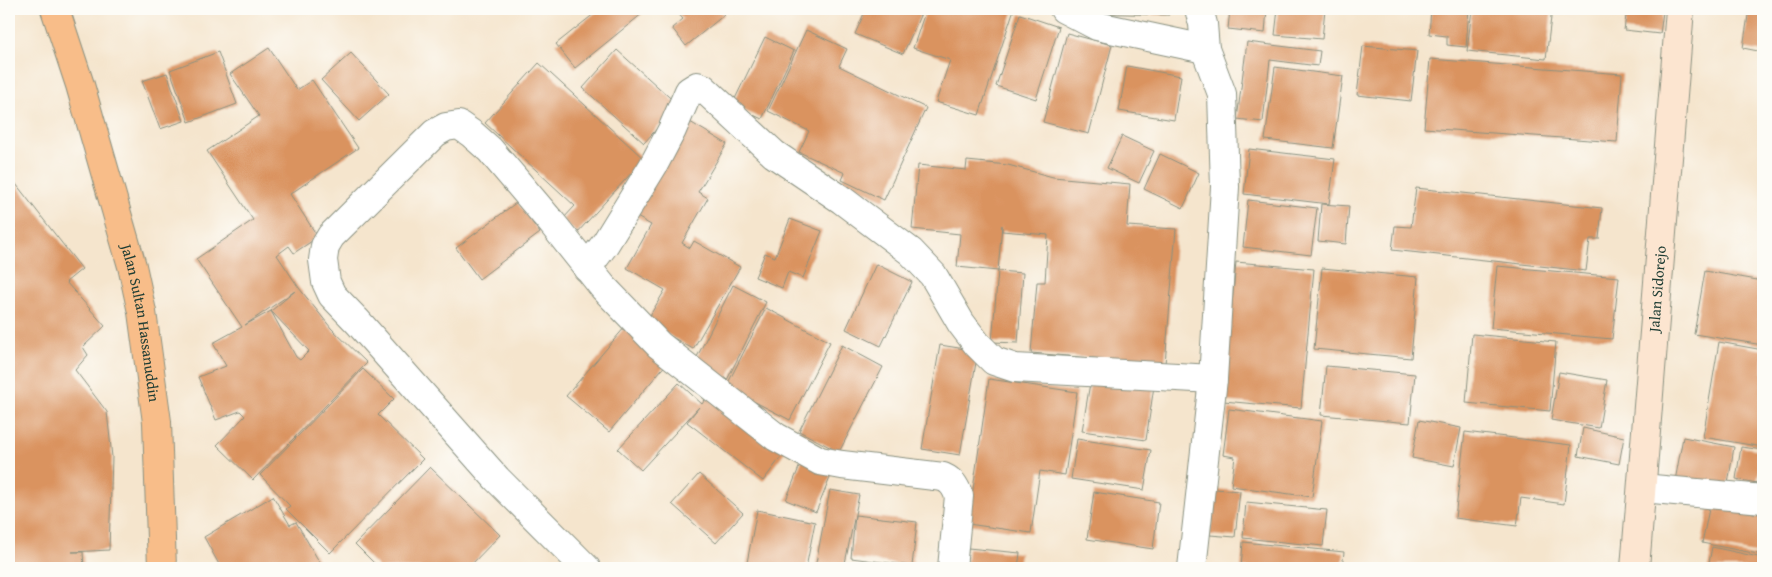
<svg xmlns="http://www.w3.org/2000/svg" width="1772" height="577" viewBox="0 0 1772 577" font-family="'Gentium Book Plus',serif">
<rect width="100%" height="100%" fill="#fdfcf7"/>
<filter id="ink" filterUnits="userSpaceOnUse"><feTurbulence type="fractalNoise" baseFrequency=".02" numOctaves="2"/><feDisplacementMap in="SourceGraphic" scale="10" xChannelSelector="R" yChannelSelector="G"/><feConvolveMatrix kernelMatrix="1 2 1 2 8 2 1 2 1" color-interpolation-filters="sRGB"/></filter>
<filter id="wash" filterUnits="userSpaceOnUse"><feTurbulence type="fractalNoise" baseFrequency=".0096" numOctaves="4" result="noise"/><feDisplacementMap in="SourceGraphic" scale="20" xChannelSelector="R" yChannelSelector="G"/><feGaussianBlur stdDeviation="1.12" result="paint"/><feColorMatrix in="noise" values="0 0 0 0 0 0 0 0 0 0 0 0 0 0 0 0 0 1.4 0 .05"/><feComposite in="paint" operator="in"/></filter>
<g filter="url(#wash)">
<rect width="100%" height="100%" fill="#f5e5cd"/>
<g id="blocks">
<g fill="#da935e" fill-rule="evenodd">
<path d="M600,9H639L643,13L575,68L556,44Z"/>
<path d="M674,9H719L724,15L686,46L672,28L683,19Z"/>
<path d="M866,9H923L903,54L855,34Z"/>
<path d="M926,9H1014L979,115L936,102L950,60L913,48Z"/>
<path d="M1087,9H1169V15L1086,13Z"/>
<path d="M1230,9H1267L1265,33L1228,29Z"/>
<path d="M1278,9H1325L1322,39L1275,35Z"/>
<path d="M1431,9H1469L1466,47L1447,45V36L1429,34Z"/>
<path d="M1472,9H1552L1546,59L1467,51Z"/>
<path d="M1627,9L1663,12L1660,34L1624,30Z"/>
<path d="M1749,9H1763V52L1743,48Z"/>
<path d="M1020,14L1059,27L1036,99L996,86Z"/>
<path d="M806,30L847,49L839,66L926,108L884,200L842,180L845,173L799,152L809,131L768,111Z"/>
<path d="M1067,33L1112,45L1089,134L1043,122Z"/>
<path d="M765,37L794,51L762,119L732,105Z"/>
<path d="M1247,42L1320,51L1318,66L1270,60L1263,122L1237,119Z"/>
<path d="M1363,46L1417,51L1411,101L1357,95Z"/>
<path d="M269,48L297,90L312,80L358,148L290,194L318,237L294,253L289,246L277,255L299,288L331,328L367,363L253,480L217,445L245,416L240,411L216,420L198,377L226,366L213,343L242,327L196,259L253,220L207,151L259,116L230,74ZM295,291L271,311L309,351L300,360L296,357L271,311L245,325Z"/>
<path d="M617,50L678,105L644,143L583,88Z"/>
<path d="M218,52L237,104L189,122L170,70Z"/>
<path d="M351,53L389,94L359,121L321,80Z"/>
<path d="M1430,59L1622,74L1617,142L1424,128Z"/>
<path d="M539,63L644,159L577,233L562,220L575,206L485,123Z"/>
<path d="M1127,66L1181,76L1174,120L1119,111Z"/>
<path d="M1275,67L1343,76L1333,148L1265,140Z"/>
<path d="M167,73L184,121L160,129L142,81Z"/>
<path d="M690,122L727,144L698,192L708,198L682,243L690,248L694,241L740,267L693,349L646,322L665,290L627,268L651,225L630,213Z"/>
<path d="M1122,136L1154,151L1139,183L1107,168Z"/>
<path d="M1249,149L1335,159L1329,204L1244,194Z"/>
<path d="M1160,154L1199,173L1183,208L1144,189Z"/>
<path d="M967,161L1008,165L1053,177L1130,184L1127,226L1176,229L1165,364L1031,353L1037,282H1045L1048,235L1002,231V225L998,271L957,267L960,234L912,229L918,165L966,170Z"/>
<path d="M9,175L82,269L66,282L105,326L83,347L88,355L75,370L107,412L112,457L109,550L72,552H83L84,568H9Z"/>
<path d="M1416,188L1602,208L1599,239H1590L1586,271L1392,250L1395,226L1411,227Z"/>
<path d="M1248,200L1317,208L1311,255L1243,247Z"/>
<path d="M517,202L540,233L479,279L456,248Z"/>
<path d="M1321,204L1349,206L1346,244L1318,241Z"/>
<path d="M790,219L822,231L803,278L788,272L782,288L755,277L765,253L775,257Z"/>
<path d="M1236,262L1314,269L1301,408L1223,401Z"/>
<path d="M876,264L912,282L881,346L846,329Z"/>
<path d="M1497,266L1619,277L1612,339L1491,328Z"/>
<path d="M1322,268L1418,277L1411,358L1314,349Z"/>
<path d="M998,271L1023,273L1018,343L992,342Z"/>
<path d="M1705,271L1763,281V345L1694,334Z"/>
<path d="M733,285L766,302L727,380L694,363Z"/>
<path d="M766,308L830,342L790,420L726,387Z"/>
<path d="M625,327L667,363L609,432L566,396Z"/>
<path d="M1472,334L1556,342L1550,411L1466,403Z"/>
<path d="M1719,342L1763,350V447L1703,437Z"/>
<path d="M842,345L883,367L839,452L799,431Z"/>
<path d="M940,345L978,351L960,455L922,449Z"/>
<path d="M1326,366L1415,374L1410,423L1321,415Z"/>
<path d="M363,369L394,399L378,415L423,459L330,553L286,509L290,506L260,475Z"/>
<path d="M1559,372L1607,380L1599,428L1551,420Z"/>
<path d="M1091,377L1154,386L1146,440L1082,431Z"/>
<path d="M989,379L1077,392L1065,475L1040,471L1031,533L968,524Z"/>
<path d="M679,383L702,404L712,390L787,449L763,481L687,422L699,407L641,470L618,449Z"/>
<path d="M1229,409L1322,421L1312,497L1231,486L1235,457L1223,455Z"/>
<path d="M1419,420L1461,428L1454,466L1412,458Z"/>
<path d="M1583,428L1624,437L1619,464L1578,456Z"/>
<path d="M1465,432L1571,445L1564,504L1521,498L1517,526L1455,518Z"/>
<path d="M1683,437L1734,447L1727,490L1675,481Z"/>
<path d="M1077,439L1151,450L1144,490L1071,479Z"/>
<path d="M1741,447L1763,450L1757,483L1736,479Z"/>
<path d="M804,455L834,468L816,512L786,500Z"/>
<path d="M430,467L500,535L468,568H379L355,544Z"/>
<path d="M699,474L743,513L716,543L672,504Z"/>
<path d="M1215,489L1240,491L1235,537L1210,535Z"/>
<path d="M830,490L859,495L844,568H815Z"/>
<path d="M1094,492L1159,502L1153,549L1087,539Z"/>
<path d="M273,496L290,525L296,522L320,563L311,568H221L204,537Z"/>
<path d="M1246,502L1327,510L1323,546L1243,538Z"/>
<path d="M1710,504L1763,515V555L1702,543Z"/>
<path d="M757,510L815,522L806,568H746Z"/>
<path d="M855,515L917,522L912,566L851,558Z"/>
<path d="M1243,542L1344,552L1342,568H1241Z"/>
<path d="M1712,547L1763,558V568H1708Z"/>
<path d="M968,548L1020,553L1018,568H966Z"/>
</g>
</g>
</g>
<g filter="url(#ink)">
<use href="#blocks" fill-opacity="0" stroke="#8a9180" stroke-width="1"/>
<g fill="none" stroke-linecap="round" stroke-linejoin="round">
<g stroke="#8a9180" stroke-width="30">
<g id="street">
<path d="M1064,9L1097,26L1205,49"/>
<path d="M587,268L605,244L653,166L672,130L689,91L697,86L703,88L774,154L842,200L911,252L933,275L961,323L977,344L994,361L1015,368L1213,379"/>
<path d="M1642,488L1763,499"/>
<path d="M586,568L497,479L358,322L332,295L326,282L323,260L325,246L331,236L435,133L446,127L459,125L472,134L490,150L552,223L603,287L659,345L776,437L820,461L842,465L943,477C952,481 955,486 959,496L952,568"/>
<path d="M1192,568L1213,379L1225,187L1222,94L1205,49L1203,24L1199,9"/>
</g>
</g>
<g stroke="#8a9180" stroke-width="30">
<g id="secondary">
<path id="s1" d="M1635,568L1680,9"/>
</g>
</g>
<g stroke="#8a9180" stroke-width="30">
<g id="primary">
<path id="s2" d="M55,9L80,85L132,266L142,312L157,422L162,568"/>
</g>
</g>
<use href="#street" stroke="#fff" stroke-width="28"/>
<use href="#secondary" stroke="#fce5d0" stroke-width="28"/>
<use href="#primary" stroke="#f8bd89" stroke-width="28"/>
</g>
</g>
<g text-anchor="middle" stroke-width="4" stroke-linejoin="round" paint-order="stroke">
<g font-size="15" fill="#1f3d34" stroke="#fdfcf7">
<text dy="5" stroke="none"><textPath href="#s1" startOffset="280">Jalan Sidorejo</textPath></text>
<text dy="5" stroke="none"><textPath href="#s2" startOffset="326">Jalan Sultan Hassanuddin</textPath></text>
</g>
</g>
<rect width="1772" height="577" fill="none" stroke="#fdfcf7" stroke-width="30"/>
</svg>
